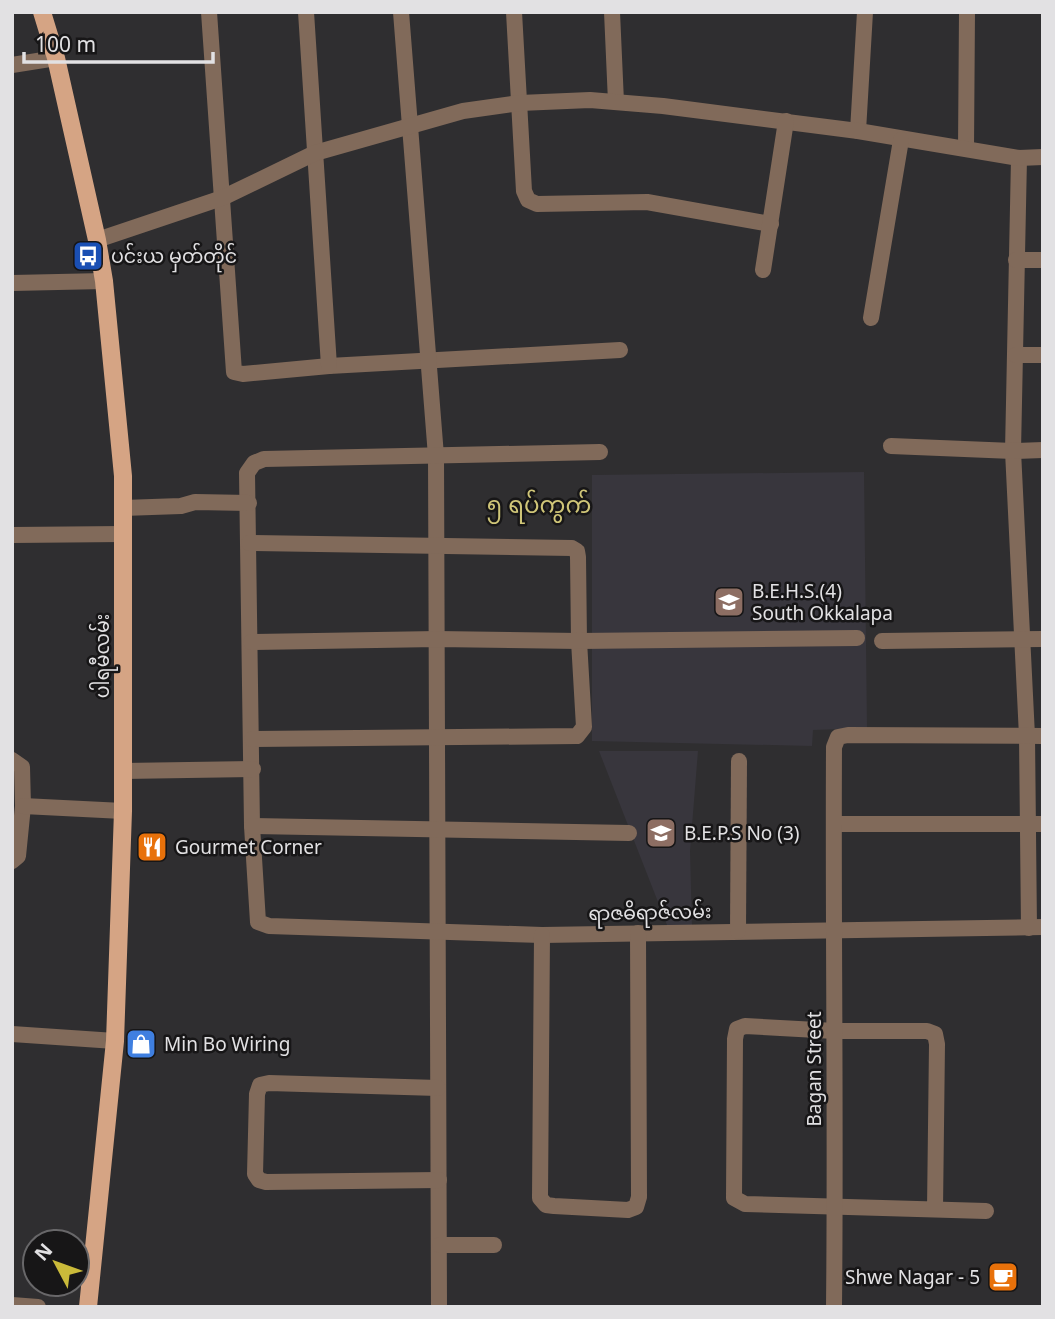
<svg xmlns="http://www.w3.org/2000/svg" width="1055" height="1319" viewBox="0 0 1055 1319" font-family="'Noto Sans','Noto Sans Myanmar',sans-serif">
<rect width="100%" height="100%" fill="#2f2e30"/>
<g fill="#38363d">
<path d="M864,472L867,728L813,730L812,746L592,741V475Z"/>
<path d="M599,751H698L690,851L692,927L667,925Z"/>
</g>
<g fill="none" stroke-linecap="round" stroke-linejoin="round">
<g stroke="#816a5a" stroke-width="16">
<path d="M209,12L234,372L243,374L329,366L620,350"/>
<path d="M306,12L329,366"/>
<path d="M401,12L436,456L439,1307"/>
<path d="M514,12L524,191L528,200L537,204L647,202L771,224"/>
<path d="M612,12L616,102"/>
<path d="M12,65L56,58"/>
<path d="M858,131L865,12"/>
<path d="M966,148L967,12"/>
<path d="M1019,158L1013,451L1027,736L1029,928"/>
<path d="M97,240L222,198L315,153L463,111L520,103L590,100L663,106L858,131L1019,158L1043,157"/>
<path d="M1016,260H1043"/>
<path d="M763,270L786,121"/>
<path d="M12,283L104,281"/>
<path d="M871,318L901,140"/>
<path d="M1016,355H1043"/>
<path d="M891,446L1013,451L1043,450"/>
<path d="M600,452L264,459L254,463L247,473L252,826L258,922L269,926L542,935L1043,927"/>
<path d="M123,508L181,506L195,502L249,503"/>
<path d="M12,535L123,534"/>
<path d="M249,543L572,548L577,551L578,557L579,641L584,727L577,736L252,739"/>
<path d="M882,641L1043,639"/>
<path d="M251,642L437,639L579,641L857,638"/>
<path d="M12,760L22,767L23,806L18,856L12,861"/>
<path d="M123,771L253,769"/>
<path d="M23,806L123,811"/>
<path d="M834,824H1043"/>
<path d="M252,826L629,833"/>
<path d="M738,931L739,761"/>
<path d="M542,935L540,1198L546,1205L554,1206L628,1210L636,1207L639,1197L638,933"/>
<path d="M12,1034L115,1041"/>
<path d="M438,1088L269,1083L260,1085L257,1094L255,1174L259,1180L266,1182L439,1180"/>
<path d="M935,1209L937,1044L935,1034L927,1031H835L745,1026L737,1029L735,1039L734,1198L745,1204L986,1211"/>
<path d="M440,1245H494"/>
<path d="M12,1305L38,1307"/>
<path d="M834,1307C836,1120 833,933 834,747L838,737L848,735L1043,736"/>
</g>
<path stroke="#d5a484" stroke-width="18" d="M42,12L56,58L97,240L104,281L123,476V811L115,1041L88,1307"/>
</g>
<defs>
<g id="bus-square" transform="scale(1.575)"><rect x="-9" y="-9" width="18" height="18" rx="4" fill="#1a4fb4" stroke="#171617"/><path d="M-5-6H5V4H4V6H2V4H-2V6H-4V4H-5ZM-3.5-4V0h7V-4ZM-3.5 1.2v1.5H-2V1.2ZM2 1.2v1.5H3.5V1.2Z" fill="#fff"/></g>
<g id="school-square" transform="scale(1.575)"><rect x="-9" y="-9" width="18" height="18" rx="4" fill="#8d6e63" stroke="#171617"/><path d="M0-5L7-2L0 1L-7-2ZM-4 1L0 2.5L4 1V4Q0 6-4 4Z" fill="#fff"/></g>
<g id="restaurant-square" transform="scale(1.575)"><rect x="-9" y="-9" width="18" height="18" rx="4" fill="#e8710a" stroke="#171617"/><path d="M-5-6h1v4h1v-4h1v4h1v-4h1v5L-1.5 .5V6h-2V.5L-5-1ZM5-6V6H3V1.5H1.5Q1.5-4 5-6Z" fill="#fff"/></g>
<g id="shop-square" transform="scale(1.575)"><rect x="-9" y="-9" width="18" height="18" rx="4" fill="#3f7fe0" stroke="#171617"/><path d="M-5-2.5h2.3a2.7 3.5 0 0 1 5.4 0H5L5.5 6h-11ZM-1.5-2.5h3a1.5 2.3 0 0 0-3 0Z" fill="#fff"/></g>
<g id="cafe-square" transform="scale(1.575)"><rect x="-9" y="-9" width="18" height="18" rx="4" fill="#e8710a" stroke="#171617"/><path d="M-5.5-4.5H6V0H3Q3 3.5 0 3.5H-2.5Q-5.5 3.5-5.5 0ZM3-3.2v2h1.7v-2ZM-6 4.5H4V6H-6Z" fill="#fff"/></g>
</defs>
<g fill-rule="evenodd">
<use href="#bus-square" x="88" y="256"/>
<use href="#school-square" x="729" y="602"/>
<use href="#school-square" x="661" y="833"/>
<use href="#restaurant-square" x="152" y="847"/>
<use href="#shop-square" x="141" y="1044"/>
<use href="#cafe-square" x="1003" y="1277"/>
</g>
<g text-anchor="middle" stroke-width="5" stroke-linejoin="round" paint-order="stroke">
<g font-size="19" fill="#e2e1e3" stroke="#171617" text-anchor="start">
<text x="111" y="263">ပင်းယ မှတ်တိုင်</text>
<text x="752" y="598">B.E.H.S.(4)<tspan x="752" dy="22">South Okkalapa</tspan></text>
<text x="684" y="840">B.E.P.S No (3)</text>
<text x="175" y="854">Gourmet Corner</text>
<text x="164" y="1051">Min Bo Wiring</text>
<text x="980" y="1284" text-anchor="end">Shwe Nagar - 5</text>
</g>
<g font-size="19" fill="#e2e1e3" stroke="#171617">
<text transform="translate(102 656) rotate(-90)" y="7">ပါရမီလမ်း</text>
<text transform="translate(650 912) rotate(-1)" y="7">ရာဇဓိရာဇ်လမ်း</text>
<text transform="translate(814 1069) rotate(-90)" y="7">Bagan Street</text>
</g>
<g font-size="23" fill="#d0c678" stroke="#171617">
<text x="539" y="513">၅ ရပ်ကွက်</text>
</g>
</g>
<rect width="1055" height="1319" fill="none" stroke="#e2e1e3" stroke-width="28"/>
<g transform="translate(56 1263) rotate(311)"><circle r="33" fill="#171617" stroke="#686769" stroke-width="2"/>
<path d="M0-5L12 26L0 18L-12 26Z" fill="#caba3a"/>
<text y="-10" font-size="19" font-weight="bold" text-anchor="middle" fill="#e2e1e3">N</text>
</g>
<path d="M24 52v10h189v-10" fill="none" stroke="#e2e1e3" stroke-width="3.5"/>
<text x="35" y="52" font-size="21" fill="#e2e1e3" stroke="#171617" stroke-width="5" paint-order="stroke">100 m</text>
</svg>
